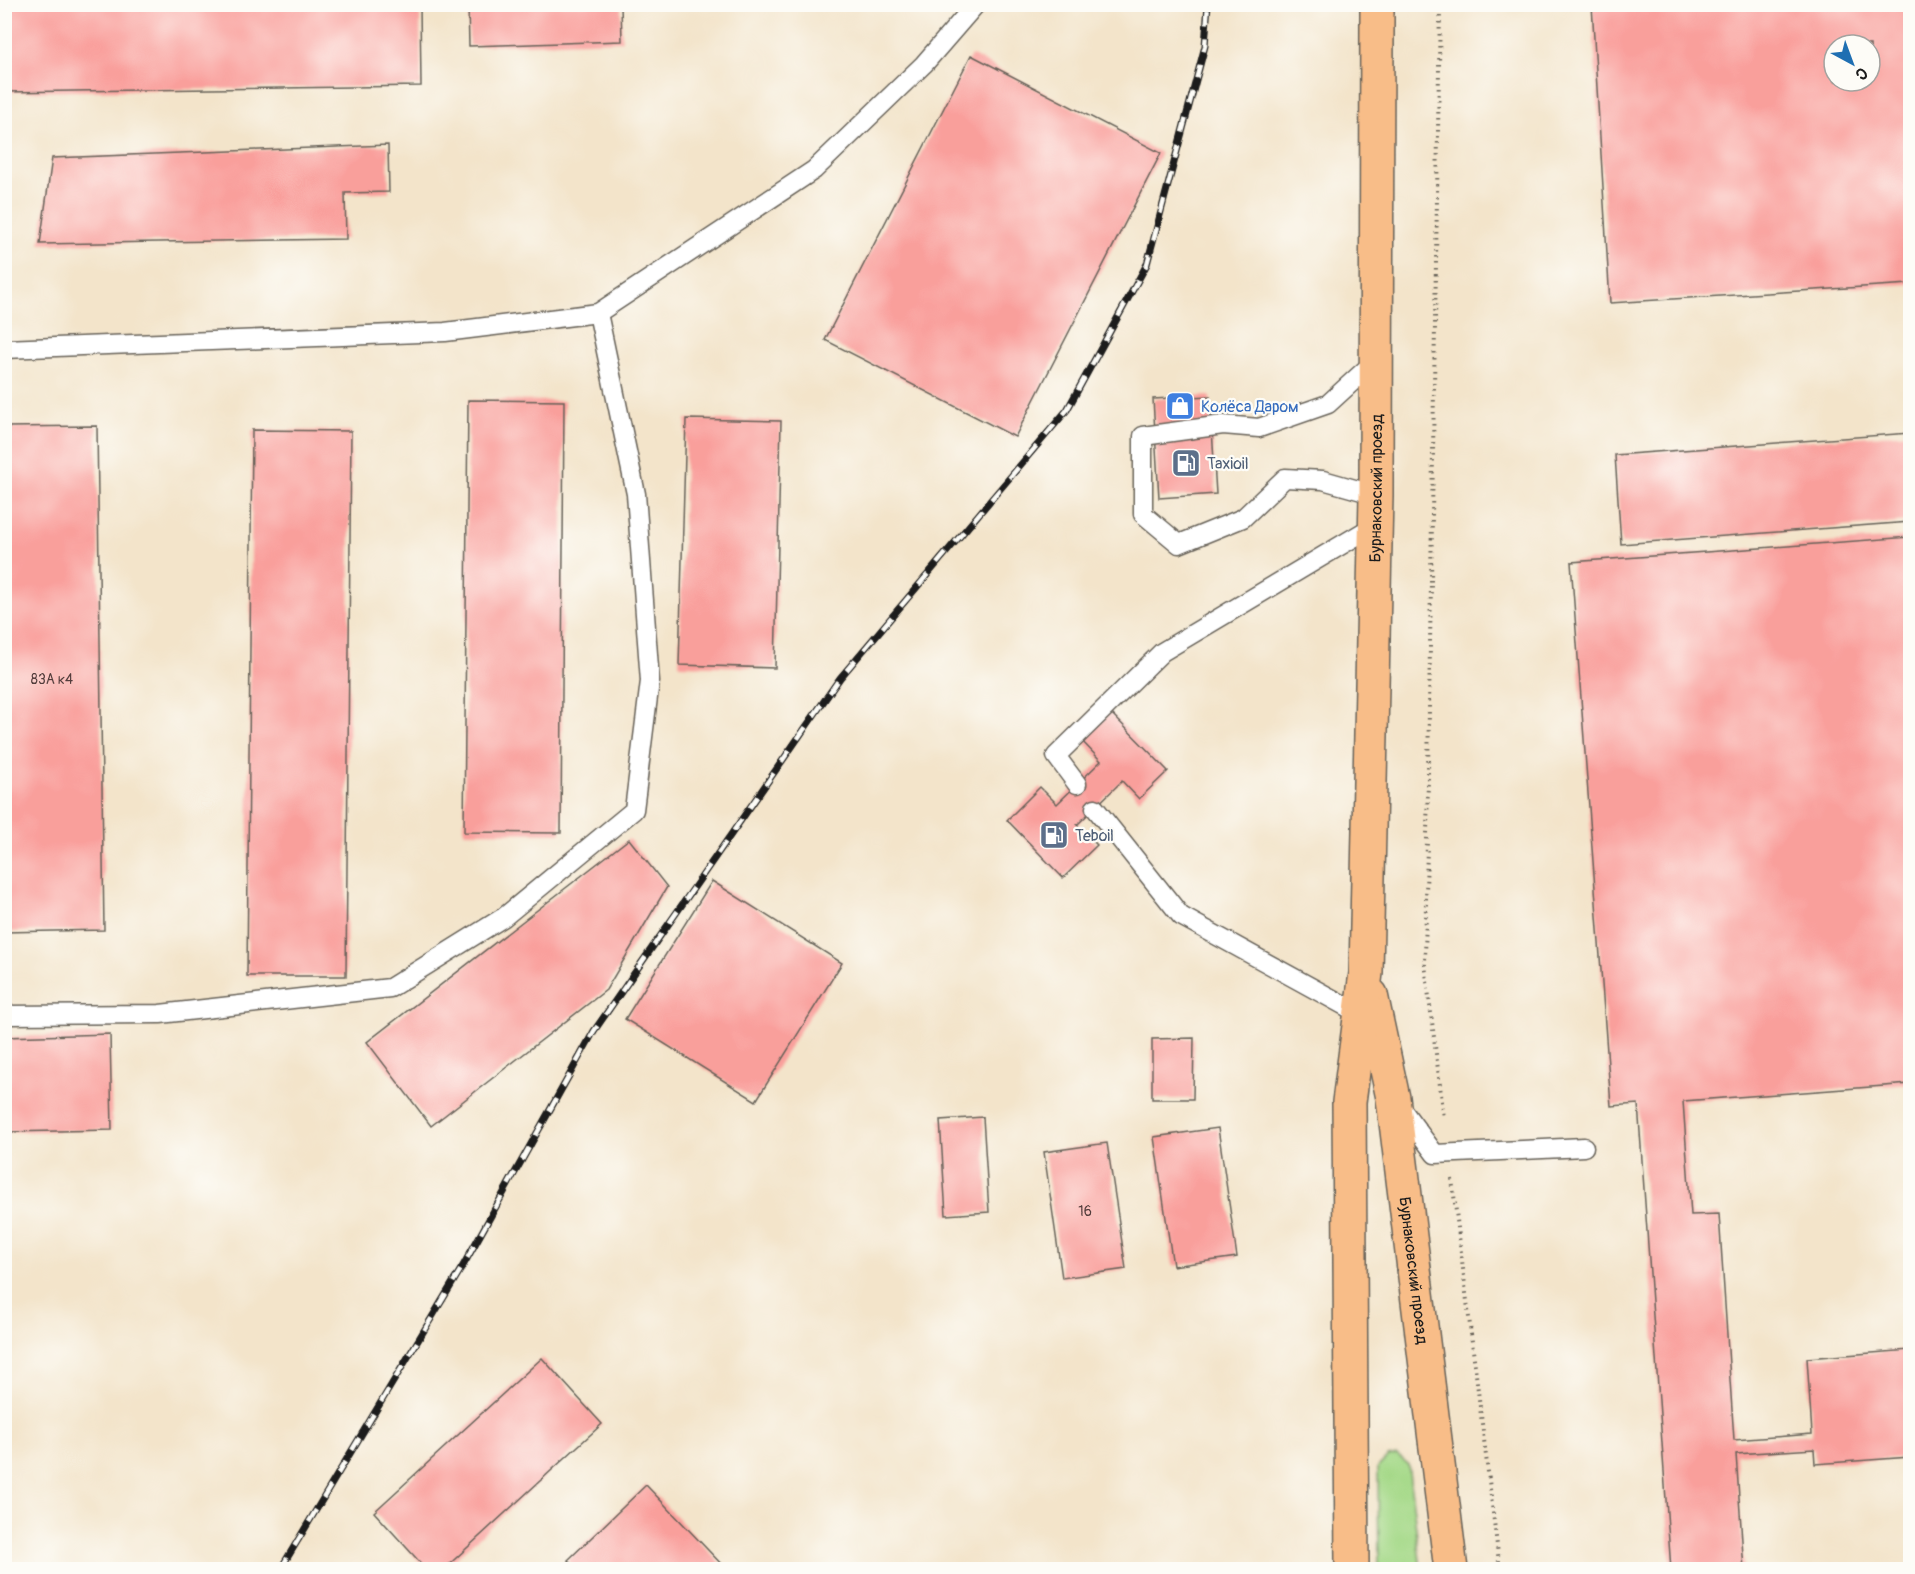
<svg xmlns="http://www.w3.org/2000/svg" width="1915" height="1574" viewBox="0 0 1915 1574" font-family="Pangolin,sans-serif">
<rect width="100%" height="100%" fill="#fdfcf7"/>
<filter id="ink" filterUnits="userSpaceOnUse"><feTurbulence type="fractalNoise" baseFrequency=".0167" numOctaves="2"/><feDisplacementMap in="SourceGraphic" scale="12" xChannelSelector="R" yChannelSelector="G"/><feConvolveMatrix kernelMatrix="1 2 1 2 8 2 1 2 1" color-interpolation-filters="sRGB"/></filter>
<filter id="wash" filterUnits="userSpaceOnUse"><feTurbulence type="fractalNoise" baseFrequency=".008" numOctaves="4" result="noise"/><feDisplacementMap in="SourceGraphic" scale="24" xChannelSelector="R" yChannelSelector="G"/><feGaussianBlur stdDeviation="1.35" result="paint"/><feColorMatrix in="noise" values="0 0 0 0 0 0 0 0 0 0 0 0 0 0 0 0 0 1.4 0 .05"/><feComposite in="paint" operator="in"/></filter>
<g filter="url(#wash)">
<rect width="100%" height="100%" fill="#f3e4ca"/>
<path fill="#a5d988" stroke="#607a52" stroke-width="1.5" d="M1397,1455L1408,1464L1421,1569H1379L1378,1467L1388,1457Z"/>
<g id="blocks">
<g fill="#f99f9b" fill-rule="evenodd">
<path d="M4,4H420L421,86L4,92Z"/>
<path d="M468,5H621L622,41L469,46Z"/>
<path d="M1592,5H1910V284L1610,303ZM1834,45H1870V81H1834Z"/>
<path d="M971,55L1161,153L1015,437L825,340Z"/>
<path d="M388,145L389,192L345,193L346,239L40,244L52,158Z"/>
<path d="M1210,396L1216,494L1159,498L1153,399Z"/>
<path d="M468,400L564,401L561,833L464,832Z"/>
<path d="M686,419L781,421L775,668L679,665Z"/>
<path d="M97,426L104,930L4,932V427Z"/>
<path d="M252,430L351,431L346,976H247Z"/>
<path d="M1910,433V522L1621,544L1615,455Z"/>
<path d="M1910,537V1084L1683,1101L1691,1215L1719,1214L1734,1440L1812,1434L1807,1358L1910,1350V1457L1815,1464L1814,1449L1736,1454L1744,1570H1671L1638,1104L1611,1106L1571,562Z"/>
<path d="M1110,712L1168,771L1139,799L1122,781L1077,825L1097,845L1063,878L1007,820L1040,787L1057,804L1101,761L1081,740Z"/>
<path d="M629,839L667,887L606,990L431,1126L367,1042Z"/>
<path d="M712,881L842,963L756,1101L625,1019Z"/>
<path d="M110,1034L112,1130L4,1132V1037Z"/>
<path d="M1194,1038L1193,1099H1152V1039Z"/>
<path d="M983,1117L989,1212L946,1215L940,1120Z"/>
<path d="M1218,1128L1237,1257L1173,1266L1154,1137Z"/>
<path d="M1107,1143L1126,1269L1062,1278L1044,1152Z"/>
<path d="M542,1358L602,1424L443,1570H427L374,1512Z"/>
<path d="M646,1485L727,1570H576L568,1560Z"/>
</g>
</g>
</g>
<g filter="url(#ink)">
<use href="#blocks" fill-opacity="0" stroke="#676259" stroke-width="1.5"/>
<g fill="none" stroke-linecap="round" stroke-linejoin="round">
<g stroke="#676259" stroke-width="21">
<g id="service">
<path d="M4,349L445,332L598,313L814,170L924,64L976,4"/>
<path d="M1375,361L1328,404L1259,428L1223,425L1143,436V514L1179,544L1243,518L1285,478L1323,480L1376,495"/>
<path d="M1077,784L1056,756L1162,652L1375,525"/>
<path d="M1095,808L1181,916L1360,1014"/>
<path d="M4,1015L160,1014L390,988L504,917L634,810L650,681L636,494L598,313"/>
<path d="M1398,1104L1435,1154L1584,1147"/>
</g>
</g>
<g stroke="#676259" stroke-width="36">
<g id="primary">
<path id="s1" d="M1371,995L1393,1098L1451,1570"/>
<path id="s2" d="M1352,1570L1349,1102L1366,973L1376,495L1377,4"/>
</g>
</g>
<g stroke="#676259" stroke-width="4" stroke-dasharray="1.5 4.5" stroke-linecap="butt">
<path d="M1440,4L1425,965L1444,1118"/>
<path d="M1452,1179L1500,1570"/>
</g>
<use href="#service" stroke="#fff" stroke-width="18"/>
<use href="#primary" stroke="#f8bd88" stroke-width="33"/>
<g stroke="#1c1c1c" stroke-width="7">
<path id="rail" d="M280,1570L464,1264L594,1031L840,678L1067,410L1147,264L1205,46L1208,4"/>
</g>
<use href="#rail" stroke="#fdfcf7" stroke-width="4.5" stroke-dasharray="14" stroke-linecap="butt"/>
</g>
</g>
<defs>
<g id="shop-square" transform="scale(1.5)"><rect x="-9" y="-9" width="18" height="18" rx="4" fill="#3f7fe0" stroke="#fdfcf7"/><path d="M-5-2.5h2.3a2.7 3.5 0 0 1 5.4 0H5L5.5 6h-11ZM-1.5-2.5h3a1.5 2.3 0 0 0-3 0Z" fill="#fff"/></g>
<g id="fuel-square" transform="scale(1.5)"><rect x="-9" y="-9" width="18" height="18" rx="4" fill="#5c6f8a" stroke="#fdfcf7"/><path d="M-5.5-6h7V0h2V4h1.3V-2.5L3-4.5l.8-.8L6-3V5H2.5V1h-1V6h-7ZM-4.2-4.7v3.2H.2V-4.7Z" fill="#fff"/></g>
</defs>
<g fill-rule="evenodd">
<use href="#shop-square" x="1180" y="406"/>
<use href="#fuel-square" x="1186" y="463"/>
<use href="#fuel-square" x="1054" y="835"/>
</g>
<g text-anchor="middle" stroke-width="4.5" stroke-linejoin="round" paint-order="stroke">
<g font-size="14" fill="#533d3c">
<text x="52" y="684">83А к4</text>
<text x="1085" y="1216">16</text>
</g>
<g font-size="16" fill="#366cbe" stroke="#fdfcf7" text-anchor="start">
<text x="1201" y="412">Колёса Даром</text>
</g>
<g font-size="16" fill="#4e5e75" stroke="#fdfcf7" text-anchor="start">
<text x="1207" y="469">Taxioil</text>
<text x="1075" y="841">Teboil</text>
</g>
<g font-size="16" fill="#1c1c1c" stroke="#fdfcf7">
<text dy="6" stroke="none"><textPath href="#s2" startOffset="1083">Бурнаковский проезд</textPath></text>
<text dy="6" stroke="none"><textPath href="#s1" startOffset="279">Бурнаковский проезд</textPath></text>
</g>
</g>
<rect width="1915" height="1574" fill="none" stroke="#fdfcf7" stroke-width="24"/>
<g transform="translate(1852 63) rotate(139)"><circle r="28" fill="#fdfcf7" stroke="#a3a29f" stroke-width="1.5"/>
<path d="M0-4.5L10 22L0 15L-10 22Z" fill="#1f6fb2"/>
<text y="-9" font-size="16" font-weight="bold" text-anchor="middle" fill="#1c1c1c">С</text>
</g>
</svg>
